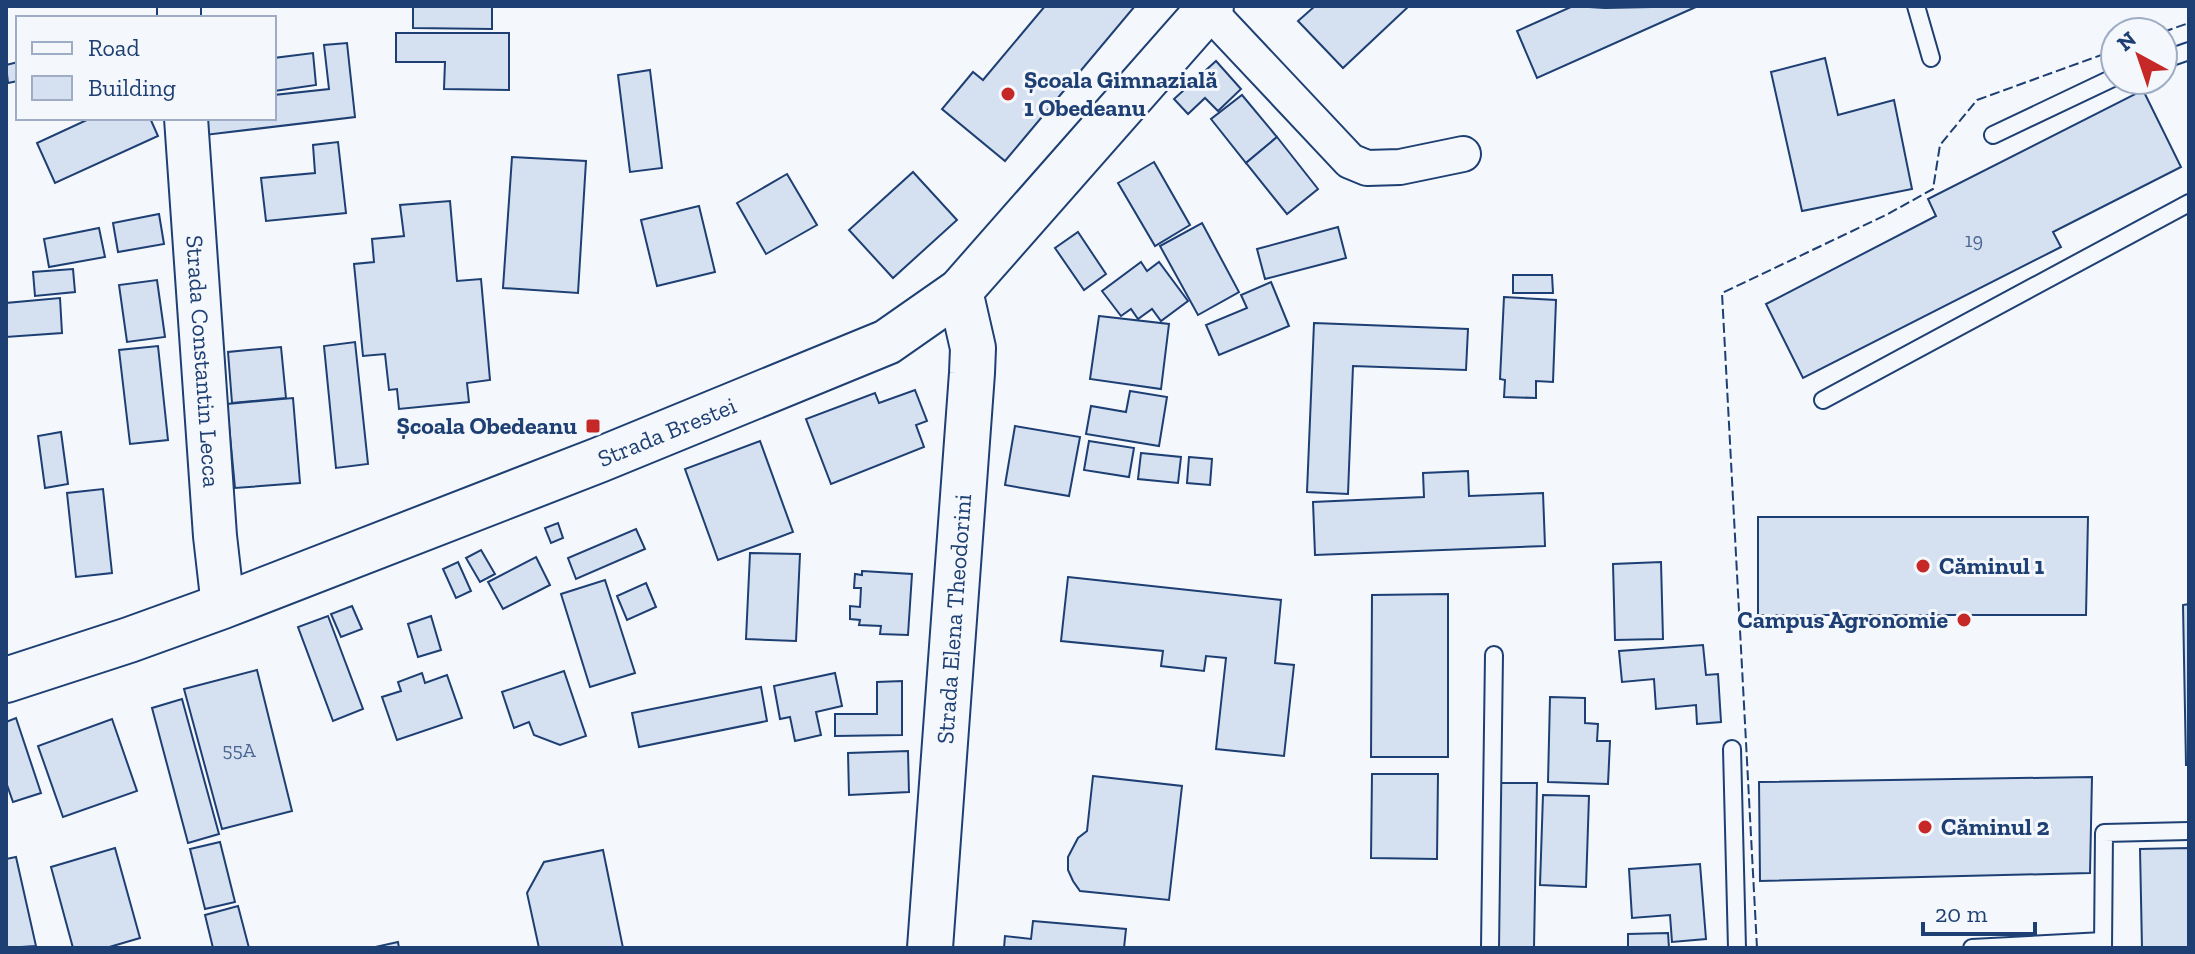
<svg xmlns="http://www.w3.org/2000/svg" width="2195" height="954" viewBox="0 0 2195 954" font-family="'Zilla Slab',serif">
<rect width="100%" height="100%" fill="#f4f7fb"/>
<g fill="#d5e0f0" stroke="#1d3f73" stroke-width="2">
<path d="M413,6H492V29L413,28Z"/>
<path d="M1045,6H1135L1005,161L942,109L973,72L983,80Z"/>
<path d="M1315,6H1409L1343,68L1298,21Z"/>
<path d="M1573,6L1605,8L1698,6L1537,78L1517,31Z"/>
<path d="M396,33H509V90L444,89L445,62H396Z"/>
<path d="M347,43L355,117L205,135L203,118H274V95L329,89L324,45Z"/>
<path d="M313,53L316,85L274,91V58Z"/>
<path d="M1825,58L1838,115L1894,100L1912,189L1802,211L1771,72Z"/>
<path d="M1216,61L1241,89L1218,111L1205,98L1188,114L1174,99Z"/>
<path d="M18,62V81L8,83L6,65Z"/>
<path d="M650,70L662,168L630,172L618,75Z"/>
<path d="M2143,90L2181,167L2053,232L2061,247L1803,378L1766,304L1936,216L1928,199Z"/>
<path d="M1242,95L1277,137L1246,163L1211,119Z"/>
<path d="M91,118H150L158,136L55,183L37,143Z"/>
<path d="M1277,137L1318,189L1287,214L1246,163Z"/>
<path d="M338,142L346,213L266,221L261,178L315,173L313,145Z"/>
<path d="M512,157L586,161L578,293L503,288Z"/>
<path d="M1154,162L1190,225L1155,246L1118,183Z"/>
<path d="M913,172L957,220L893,278L849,230Z"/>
<path d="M787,174L817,225L766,254L737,203Z"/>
<path d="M450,201L457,281L481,279L490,380L467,383L469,402L399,409L397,389L389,390L385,354L363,356L354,264L374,262L372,239L404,236L400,205Z"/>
<path d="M699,206L715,272L657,286L641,220Z"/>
<path d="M159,214L164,244L118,252L113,223Z"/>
<path d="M1202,223L1239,292L1198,315L1160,246Z"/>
<path d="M1338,227L1346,258L1265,279L1257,249Z"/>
<path d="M99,228L105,257L49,267L44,239Z"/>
<path d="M1078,232L1106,274L1084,290L1055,248Z"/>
<path d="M1141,262L1147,271L1159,262L1188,301L1161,321L1152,309L1138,319L1131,309L1121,316L1102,291Z"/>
<path d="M73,269L75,292L35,296L33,272Z"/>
<path d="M1513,275H1552L1553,293H1513Z"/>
<path d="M157,280L165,337L127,342L119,285Z"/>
<path d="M1271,282L1289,326L1219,355L1206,325L1247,308L1241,295Z"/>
<path d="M1504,297L1556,300L1553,382L1536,381V398L1504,397L1505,380L1500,379Z"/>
<path d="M60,298L62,333L6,337V303Z"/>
<path d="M1099,316L1169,324L1161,389L1090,379Z"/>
<path d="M1314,323L1468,329L1466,370L1353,366L1348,494L1307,492Z"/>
<path d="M355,342L368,464L336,468L324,346Z"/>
<path d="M158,346L168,440L130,444L119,350Z"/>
<path d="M281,347L286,398L232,403L228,352Z"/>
<path d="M915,390L927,421L916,425L924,447L831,484L806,419L875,393L879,403Z"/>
<path d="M1130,391L1167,397L1159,446L1086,434L1091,406L1126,412Z"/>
<path d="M293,398L300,483L235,488L227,404Z"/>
<path d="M1015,426L1080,437L1069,496L1005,485Z"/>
<path d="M61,432L68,484L45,488L38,436Z"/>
<path d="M760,441L793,532L718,560L685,469Z"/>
<path d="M1089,441L1134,448L1129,477L1084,470Z"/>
<path d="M1141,453L1181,457L1178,483L1138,479Z"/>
<path d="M1189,457L1212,459L1210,485L1187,483Z"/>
<path d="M1468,471L1469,496L1543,493L1545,546L1315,555L1313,502L1424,497L1423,473Z"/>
<path d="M103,489L112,573L76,577L67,493Z"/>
<path d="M1758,517H2088L2086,615H1758Z"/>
<path d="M558,523L563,538L551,543L545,528Z"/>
<path d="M636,529L645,549L576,579L568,558Z"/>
<path d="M481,550L495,574L480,582L466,558Z"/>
<path d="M750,553L800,554L796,641L746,639Z"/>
<path d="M536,557L550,585L503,609L488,582Z"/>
<path d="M458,562L471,591L456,598L443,569Z"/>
<path d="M1661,562L1663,639L1615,640L1613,564Z"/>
<path d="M862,571L912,574L908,635L880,634L881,626L859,625L860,620L850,619V606L860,607L861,588H854L855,574L862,575Z"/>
<path d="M1068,577L1281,600L1275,663L1294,665L1284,756L1216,749L1226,658L1206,656L1204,671L1161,666L1163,651L1061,641Z"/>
<path d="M605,580L635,673L590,687L561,594Z"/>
<path d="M646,583L656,607L627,620L617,596Z"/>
<path d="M1448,594V757H1371L1372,595Z"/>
<path d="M2189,604V765H2186L2183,605Z"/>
<path d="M352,606L362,629L341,637L331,614Z"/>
<path d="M328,616L363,709L333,721L298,627Z"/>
<path d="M431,616L441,650L418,657L408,624Z"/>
<path d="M1703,645L1706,675L1718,674L1721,722L1697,724L1696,705L1656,709L1654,679L1622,682L1619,651Z"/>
<path d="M257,670L292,811L222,829L184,689Z"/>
<path d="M564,671L586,736L560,745L534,735L529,722L514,728L502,692Z"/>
<path d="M422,673L425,683L447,675L462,718L397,740L382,697L401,691L398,682Z"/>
<path d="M835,673L842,706L816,712L821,735L795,741L790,717L780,719L774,686Z"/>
<path d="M902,681V735L835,736V714H877V682Z"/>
<path d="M761,687L767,721L639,747L632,713Z"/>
<path d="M1550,697L1585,698V723L1598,724L1597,741H1610L1608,784L1548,782Z"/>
<path d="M182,699L219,834L188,843L152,708Z"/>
<path d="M16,718L41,793L13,802L6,782V722Z"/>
<path d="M112,719L137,791L63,817L38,746Z"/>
<path d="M908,751L909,792L849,795L848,753Z"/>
<path d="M1372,774H1438L1437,859L1371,858Z"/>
<path d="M1093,776L1182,786L1169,900L1080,891L1073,881L1068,870V857L1078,838L1087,831Z"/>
<path d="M2092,777L2090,873L1760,881L1759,782Z"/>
<path d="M1500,783H1537L1534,948H1497Z"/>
<path d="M1543,795L1589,796L1586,887L1540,885Z"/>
<path d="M220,842L235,902L205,909L190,849Z"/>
<path d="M115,848L140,938L106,948H73L51,867Z"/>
<path d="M2189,848V948H2142L2140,849Z"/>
<path d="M603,850L623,948H539L527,893L544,862Z"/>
<path d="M16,857L36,946L6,948V859Z"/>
<path d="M1700,864L1706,939L1672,942L1670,915L1632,918L1629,869Z"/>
<path d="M238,906L249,948H213L205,915Z"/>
<path d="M1033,921L1126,929L1124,948H1004L1005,936L1031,939Z"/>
<path d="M1668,933L1669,948H1628V934Z"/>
<path d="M398,942L399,948H376L375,947Z"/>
</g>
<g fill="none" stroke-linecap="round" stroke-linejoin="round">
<g stroke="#1d3f73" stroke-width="20">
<g id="service">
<path d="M1916,6L1931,58"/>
<path d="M2163,60L2189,51"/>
<path d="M1993,135L2115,77"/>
<path d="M1823,400L2189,203"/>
<path d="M1732,749L1737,948"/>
<path d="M1490,948L1494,655"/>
<path d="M1972,948L2103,941"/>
<path d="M2103,948L2104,833L2189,831"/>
</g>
</g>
<g stroke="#1d3f73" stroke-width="38">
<path id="minor" d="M1208,10L1350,161L1367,168L1400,167L1463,154"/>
</g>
<g stroke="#1d3f73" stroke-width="46">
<g id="tertiary">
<path d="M179,6V18"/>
<path id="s1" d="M186,118L215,536L223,606"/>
</g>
</g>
<g stroke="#1d3f73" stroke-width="48">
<g id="secondary">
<path id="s2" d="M6,680L129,640L223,606L599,460L887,342L960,291L1211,6"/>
<path id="s3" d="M930,948L972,373L973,348L960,291"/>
</g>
</g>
<use href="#service" stroke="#f4f7fb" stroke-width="16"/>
<use href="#minor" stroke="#f4f7fb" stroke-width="34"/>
<use href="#tertiary" stroke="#f4f7fb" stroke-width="42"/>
<use href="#secondary" stroke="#f4f7fb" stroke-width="44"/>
<g stroke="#1d3f73" stroke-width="2" stroke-dasharray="10 4" stroke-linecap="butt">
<path d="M2163,32L2189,23"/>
<path d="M1757,948L1722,293L1886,215L1933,189L1940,145L1977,100L2115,50"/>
</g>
</g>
<g fill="#c62828" stroke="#f4f7fb" stroke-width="3">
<circle cx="1008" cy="94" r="8"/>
<rect x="585" y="418" width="16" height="16" rx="4"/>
<circle cx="1923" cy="566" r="8"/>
<circle cx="1964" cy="620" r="8"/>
<circle cx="1925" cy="827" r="8"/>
</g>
<g text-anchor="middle" stroke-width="6" stroke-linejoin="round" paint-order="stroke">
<g font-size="20" fill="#4b6792">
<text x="1974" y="247">19</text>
<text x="239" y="757">55A</text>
</g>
<g font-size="24" font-weight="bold" fill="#1d3f73" stroke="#f4f7fb" text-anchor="start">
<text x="1024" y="88">Școala Gimnazială<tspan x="1024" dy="28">1 Obedeanu</tspan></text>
<text x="577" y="434" text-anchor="end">Școala Obedeanu</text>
<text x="1939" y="574">Căminul 1</text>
<text x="1948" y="628" text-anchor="end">Campus Agronomie</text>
<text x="1941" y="835">Căminul 2</text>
</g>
<g font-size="24" fill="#1d3f73" stroke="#f4f7fb">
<text dy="8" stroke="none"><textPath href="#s1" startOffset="244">Strada Constantin Lecca</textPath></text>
<text dy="8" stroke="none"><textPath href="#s2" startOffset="706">Strada Brestei</textPath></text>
<text dy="8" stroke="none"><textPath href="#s3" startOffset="330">Strada Elena Theodorini</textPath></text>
</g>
</g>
<rect width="2195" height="954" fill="none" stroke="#1d3f73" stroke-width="16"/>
<rect x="16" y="16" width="260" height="104" fill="#f4f7fb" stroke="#9eadc5" stroke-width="2"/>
<rect x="32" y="42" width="40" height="12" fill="#f4f7fb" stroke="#9eadc5" stroke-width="2"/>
<text x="88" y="56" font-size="24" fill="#1d3f73">Road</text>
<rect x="32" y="76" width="40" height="24" fill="#d5e0f0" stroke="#9eadc5" stroke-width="2"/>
<text x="88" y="96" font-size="24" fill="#1d3f73">Building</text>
<g transform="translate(2139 56) rotate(320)"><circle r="38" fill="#f4f7fb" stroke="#9eadc5" stroke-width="2"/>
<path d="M0-6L14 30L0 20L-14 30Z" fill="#c62828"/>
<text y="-12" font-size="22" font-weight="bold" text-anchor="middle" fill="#1d3f73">N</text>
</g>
<path d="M1923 922v12h112v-12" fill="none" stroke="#1d3f73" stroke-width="4"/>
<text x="1935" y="922" font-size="24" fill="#1d3f73" stroke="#f4f7fb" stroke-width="6" paint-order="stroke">20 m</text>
</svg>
